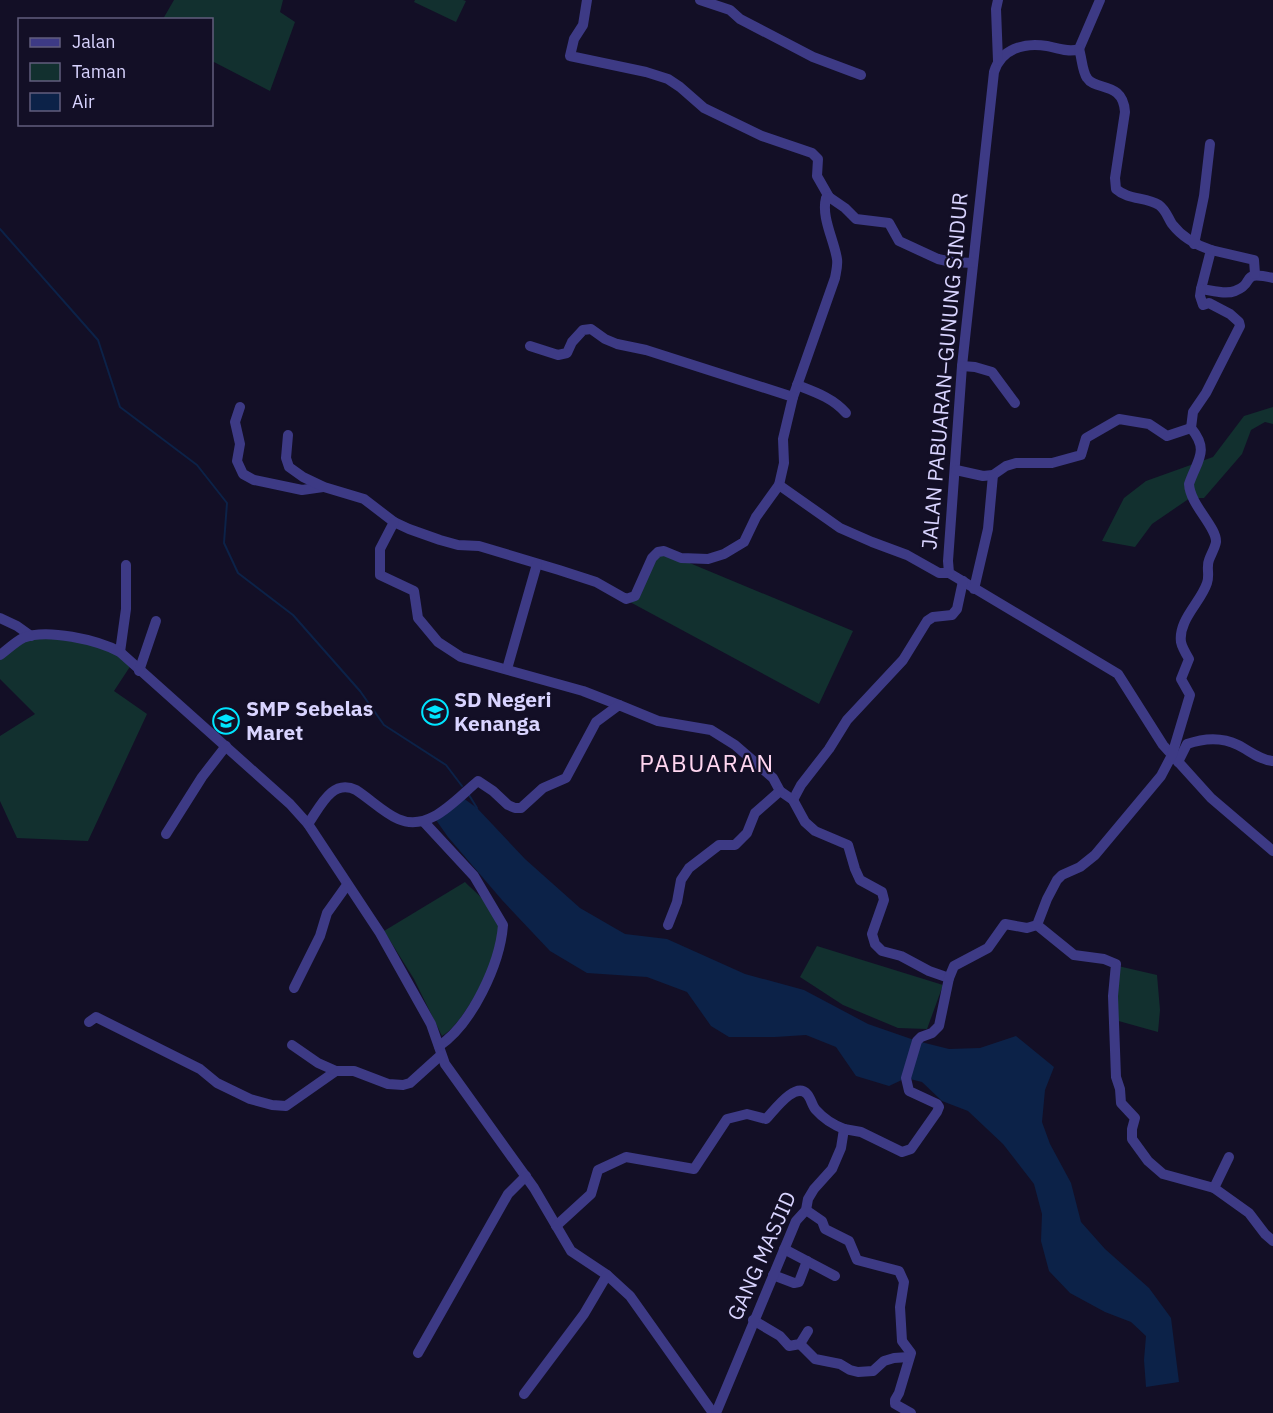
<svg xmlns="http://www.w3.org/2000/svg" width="1273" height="1413" viewBox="0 0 1273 1413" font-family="'IBM Plex Sans',sans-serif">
<rect width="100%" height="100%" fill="#130f26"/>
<g fill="#12302f">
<path d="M174,0H283L280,12L295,22L270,91L212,61V20L163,19Z"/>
<path d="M415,0H463L466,1L456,22L414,2Z"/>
<path d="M1273,407V424L1265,422L1251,430L1242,454L1204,498H1190L1152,524L1135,547L1102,541L1124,498L1146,481L1213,457L1244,416Z"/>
<path d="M656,549L853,631L819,704L630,602Z"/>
<path d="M31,638L103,641L133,662L114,691L147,714L88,841L17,838L0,801V736L35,714L0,679V658Z"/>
<path d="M465,882C476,893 497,910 499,926C502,953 465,1023 442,1036L414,979L384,931Z"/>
<path d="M817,946L943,985L927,1029L898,1028L843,1005L800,977Z"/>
<path d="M1118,966L1157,975L1160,1010L1158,1032L1115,1020Z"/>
</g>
<path fill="#0c2248" d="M463,798L477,808L525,859L580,908L625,934L667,939L745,974L804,990L868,1024L917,1041L949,1049L980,1048L1016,1036L1054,1067L1045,1090L1042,1122L1050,1144L1071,1183L1081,1222L1105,1249L1149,1288L1171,1318L1179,1382L1146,1387L1144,1360L1146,1336L1131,1322L1105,1312L1070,1293L1049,1271L1041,1241L1042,1214L1034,1184L1003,1144L968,1111L942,1101L922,1082L906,1078L889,1086L856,1076L836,1047L806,1035L775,1037H729L711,1026L687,992L647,977L587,973L550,951L502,900L448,837L436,820Z"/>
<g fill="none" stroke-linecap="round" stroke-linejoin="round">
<g stroke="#0c2248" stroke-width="2">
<path d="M0,229L98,340L120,407L197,465L227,503L224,543L238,573L293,615L360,691L384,725L446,765L462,786"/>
<path d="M469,795L477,808"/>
</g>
<g stroke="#3d3a85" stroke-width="10">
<path d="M587,0L583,25L574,39L570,56L646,72L668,79L680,87L704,108L762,136L812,153L818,159L817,176L829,197"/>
<path d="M700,0L730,10L740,19L813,57L861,75"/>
<path d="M1100,0L1079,49C1069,53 1057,48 1047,46C1024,42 1001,49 994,72L962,366L948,561L949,573L1118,674L1163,745L1211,798L1273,851"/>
<path d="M1079,49C1082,58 1082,71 1087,78C1095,91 1123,81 1125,112L1115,178L1116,189C1128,200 1146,197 1159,205C1166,210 1168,218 1172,224C1182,237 1196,245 1211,250L1201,289C1211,290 1225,295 1235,291C1257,283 1238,270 1273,278"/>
<path d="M998,61L996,9L998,0"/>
<path d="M1194,244L1204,196L1210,144"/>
<path d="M1211,250L1254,260L1255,274"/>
<path d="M962,366L975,367L992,372L1015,403"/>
<path d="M797,385C815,392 833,398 846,413"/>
<path d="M793,397L835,278C836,272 838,265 837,259C834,240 821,217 826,198L829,197L845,208L856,219L889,223L899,241L938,259L952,262L973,263"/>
<path d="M240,407L235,422L240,444L237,461L243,474L254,480L302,490L323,487"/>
<path d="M288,435L286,458L289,467L303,477L324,487L364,499L394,522L409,529L440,540L458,545L479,546L559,570L596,582L626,599L635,596L652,558L658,552L664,551L681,558L708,559L724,554L744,542L756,517L779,485L784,463L783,439L793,397L646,350L617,344L605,339L591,329L583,330L572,342L567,353L558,355L530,346"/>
<path d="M956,470L983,476L993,475L1006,466L1016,463H1052L1081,455L1086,438L1119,419L1149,424L1167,436L1191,428"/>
<path d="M779,485L840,528L872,542L907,555L939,573H949"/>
<path d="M394,522L380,549V575L414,591L418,618L438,642L461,657L583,691L619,705"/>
<path d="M974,589L988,529L993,475"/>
<path d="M0,618L17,626L31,636"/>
<path d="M120,652L126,609V565"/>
<path d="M0,655C7,650 15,642 23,638C46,628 98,640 120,652L290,804L308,824L380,933L431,1024L445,1064L534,1188L571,1251L607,1275L630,1296L713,1413"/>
<path d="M507,669L537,564"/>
<path d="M139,671L156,621"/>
<path d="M1178,762L1187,744C1204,738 1222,737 1238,745C1250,751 1260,760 1273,761"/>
<path d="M793,800L801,785L829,749L847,720L903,660L927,621L933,617L952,615L957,609L963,581"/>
<path d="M424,822L474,876L503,925C500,964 472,1024 439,1046"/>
<path d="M308,824C320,807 332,778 356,790C370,799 384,813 398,819C429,833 456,799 478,781L493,791L508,805L515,808H521L543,788L566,778L596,722L619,705L658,721L711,730L735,745L773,778L780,791L793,800L805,822L815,831L848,845L855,869L860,880L882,892L884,900L872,934L875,944L882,951L901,956L929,971L949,978"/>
<path d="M166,834L202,777L226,746"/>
<path d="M668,925L677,902L681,880L689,868L719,845H735L747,833L755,813L780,791"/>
<path d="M1037,925L1074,955L1104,959L1116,964L1113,996L1116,1077L1120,1089L1121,1103L1135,1118L1132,1129V1139L1148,1161L1163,1174L1214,1188L1249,1213L1265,1234L1273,1241"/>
<path d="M294,988L320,936L327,913L347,885"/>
<path d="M89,1022L96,1017L200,1069L217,1083L250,1099L272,1105L286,1106L336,1071"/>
<path d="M292,1045L318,1063L336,1071H354L388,1084L403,1085L410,1083L441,1055"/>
<path d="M1214,1188L1229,1157"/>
<path d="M806,1210L822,1221L825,1229L849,1241L857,1260L899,1271L904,1282L900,1307L902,1341L911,1353L899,1393L895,1400V1404L911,1413"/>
<path d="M556,1226L591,1194L598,1170L626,1157L694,1169L727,1119L747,1114L766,1119C774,1111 795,1081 807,1094C811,1098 812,1106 816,1110C823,1118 834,1125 844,1129"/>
<path d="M784,1249L835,1276"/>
<path d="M773,1275L794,1283L799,1282L807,1261"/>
<path d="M753,1320L780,1336L789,1346L800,1344L808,1331"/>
<path d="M800,1344L815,1359L840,1364L850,1370L858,1372L873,1371L884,1361L894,1358L909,1357"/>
<path d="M418,1353L508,1194L526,1176"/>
<path d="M524,1394L584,1314L607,1275"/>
<path d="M716,1413L796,1221L806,1210L808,1199L814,1189L832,1169L841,1148L844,1129L861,1132L902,1152L911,1149L937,1112L939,1107L937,1104L909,1091L906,1078L917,1041L921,1037L932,1033L939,1026L949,978L954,966L988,948L1005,924L1027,928L1037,925L1047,899L1057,880L1062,875L1080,867L1095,855L1161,776L1172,755L1190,695L1181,679L1189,659C1186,654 1182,647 1181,642C1178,620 1201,602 1207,583C1210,575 1206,567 1209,560C1211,554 1215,548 1216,542C1217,527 1190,505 1189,484C1197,460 1210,451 1191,428L1193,412L1206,393L1240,326L1239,322L1230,314L1209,303L1203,305L1200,296L1201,289"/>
</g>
</g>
<defs>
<g id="school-ring" transform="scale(1.35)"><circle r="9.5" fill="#130f26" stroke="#00e5ff" stroke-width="1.5"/><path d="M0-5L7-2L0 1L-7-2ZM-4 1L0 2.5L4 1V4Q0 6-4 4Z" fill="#00e5ff"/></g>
</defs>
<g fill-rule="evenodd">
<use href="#school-ring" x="435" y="712"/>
<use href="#school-ring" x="226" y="721"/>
</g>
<g text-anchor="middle" stroke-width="4.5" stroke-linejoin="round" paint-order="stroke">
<g font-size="21" fill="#d9d4ff" stroke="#130f26">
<text transform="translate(945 371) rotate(-85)" y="7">JALAN PABUARAN–GUNUNG SINDUR</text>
<text transform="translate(762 1256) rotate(-66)" y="7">GANG MASJID</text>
</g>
<g font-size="21" font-weight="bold" fill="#d9d4ff" stroke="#130f26" text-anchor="start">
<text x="454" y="707">SD Negeri<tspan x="454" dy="24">Kenanga</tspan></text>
<text x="246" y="716">SMP Sebelas<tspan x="246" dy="24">Maret</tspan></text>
</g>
<g font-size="24" letter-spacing="1.5" fill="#ffd6f0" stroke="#130f26">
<text x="707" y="772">PABUARAN</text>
</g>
</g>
<rect x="18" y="18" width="195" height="108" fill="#130f26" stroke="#625e7d" stroke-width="1.5"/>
<rect x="30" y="38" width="30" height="9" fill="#3d3a85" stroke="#625e7d" stroke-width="1.5"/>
<text x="72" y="48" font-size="18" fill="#d9d4ff">Jalan</text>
<rect x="30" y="63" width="30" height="18" fill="#12302f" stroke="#625e7d" stroke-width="1.5"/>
<text x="72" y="78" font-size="18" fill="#d9d4ff">Taman</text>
<rect x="30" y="93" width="30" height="18" fill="#0c2248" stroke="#625e7d" stroke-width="1.5"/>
<text x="72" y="108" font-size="18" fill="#d9d4ff">Air</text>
</svg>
